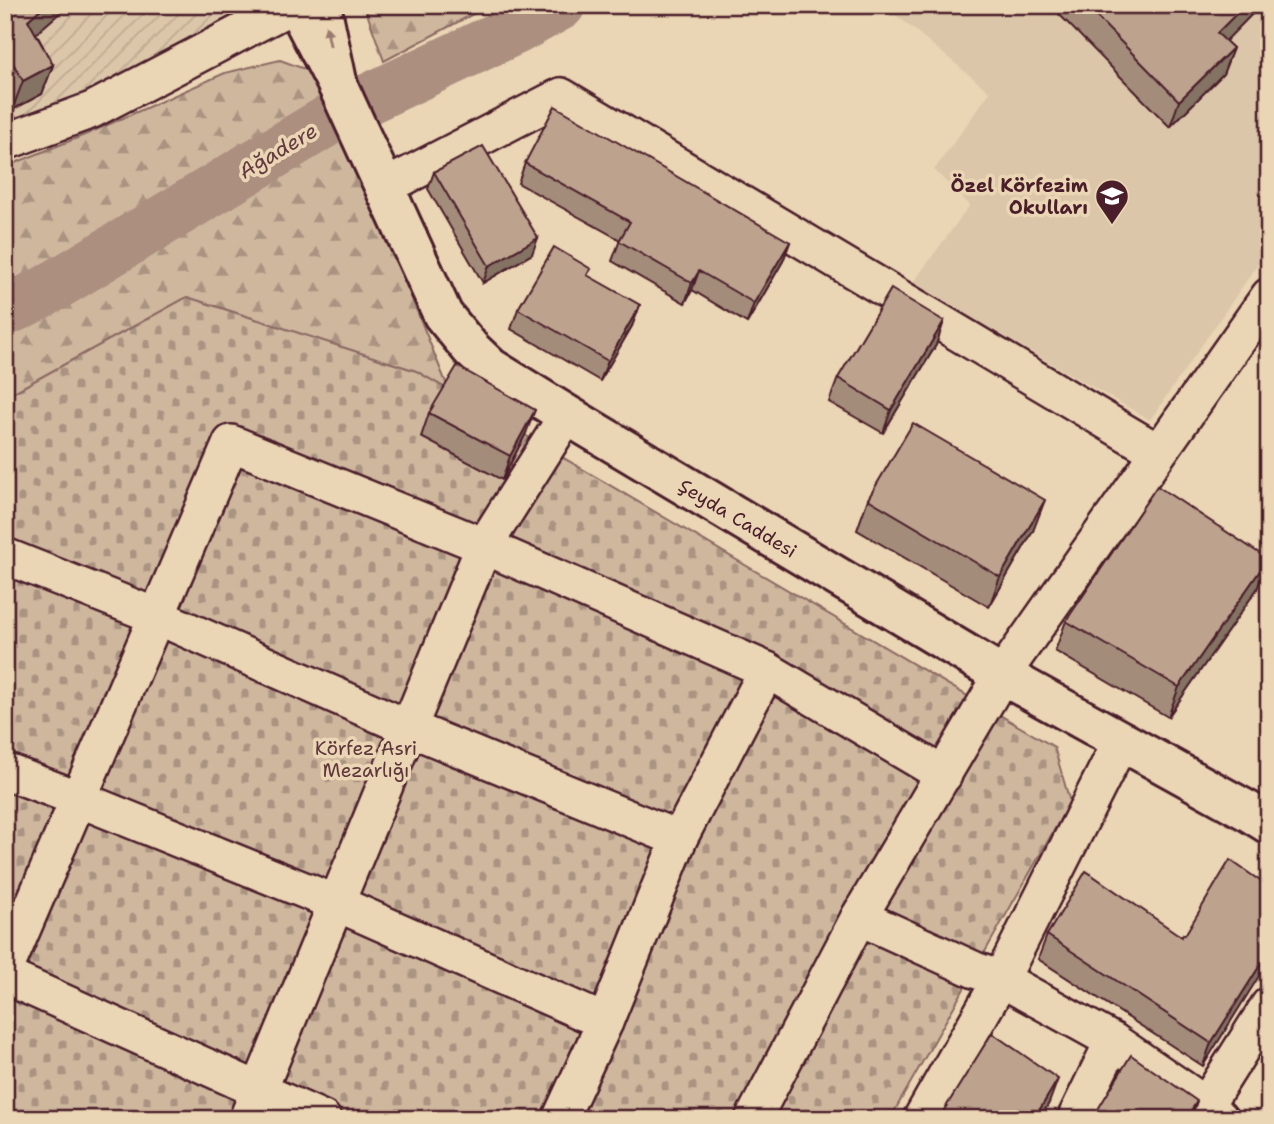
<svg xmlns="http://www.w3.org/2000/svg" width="1274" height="1124" viewBox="0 0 1274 1124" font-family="'Shantell Sans',sans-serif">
<defs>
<pattern id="industrial-furrows" width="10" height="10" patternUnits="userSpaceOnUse" patternTransform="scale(1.75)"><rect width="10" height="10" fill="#dcc6a9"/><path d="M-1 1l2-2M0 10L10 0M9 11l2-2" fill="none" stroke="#beaa92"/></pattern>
<pattern id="forest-firs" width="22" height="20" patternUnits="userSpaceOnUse" patternTransform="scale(1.75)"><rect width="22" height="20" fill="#cfb79e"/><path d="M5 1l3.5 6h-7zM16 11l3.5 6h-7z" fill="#aa9481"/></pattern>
<pattern id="cemetery-stones" width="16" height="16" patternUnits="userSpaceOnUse" patternTransform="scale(1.75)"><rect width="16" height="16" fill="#cfb79e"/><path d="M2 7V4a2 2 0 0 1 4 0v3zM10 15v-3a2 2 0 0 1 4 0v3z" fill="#aa9481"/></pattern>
</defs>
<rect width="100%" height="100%" fill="#ead5b4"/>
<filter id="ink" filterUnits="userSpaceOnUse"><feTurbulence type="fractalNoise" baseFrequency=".0143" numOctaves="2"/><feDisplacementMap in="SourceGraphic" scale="14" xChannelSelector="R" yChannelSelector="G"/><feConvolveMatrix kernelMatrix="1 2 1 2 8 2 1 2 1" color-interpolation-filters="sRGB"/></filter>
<g filter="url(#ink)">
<path fill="#dcc6a9" d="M884,5H1269V248L1150,420L912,284L970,205L934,170L990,92Z"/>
<path fill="url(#industrial-furrows)" d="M5,5H260L124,79L5,128Z"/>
<g fill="url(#forest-firs)" stroke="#8c6b64" stroke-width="2">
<path d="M364,5H490L384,61Z"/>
<path d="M280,60L321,75L449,390L416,371L187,297L5,397V167L87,134L225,73Z"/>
</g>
<path fill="url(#cemetery-stones)" stroke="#8c6b64" stroke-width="2" d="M187,297L416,371L1054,747L1070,802L890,1119H5V397Z"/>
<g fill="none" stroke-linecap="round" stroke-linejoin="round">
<path stroke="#ad8f80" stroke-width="51" d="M5,311L44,292L349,108L514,30L560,5"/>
<g stroke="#4a1f2b" stroke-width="40">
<g id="minor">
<path d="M5,142L92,110L293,5"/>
<path d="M385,187L561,96L1158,452"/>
<path d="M5,556L156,616L409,728L679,839"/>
<path d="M5,771L79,799L336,903L605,1022"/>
<path d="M859,917L975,970L1001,979L1113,1041L1206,1105L1220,1119"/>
<path d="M5,970L231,443L484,546L767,670"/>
<path d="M5,976L323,1119"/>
<path d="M1206,1105L1269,1005"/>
<path d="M247,1119L484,546L567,415"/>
<path d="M560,1119L605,1022L679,839L767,670L944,775"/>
<path d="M753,1119L859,917L1002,675L1269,296"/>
<path d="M921,1119L1001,979L1121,741"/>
<path d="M1075,1119L1113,1041"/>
</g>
</g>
<g stroke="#4a1f2b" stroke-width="44">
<g id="major">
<path d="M296,5L338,86L321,5"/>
<path d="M338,86L443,315L471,349L491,368L567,415L1002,675L1248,811L1269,824"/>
</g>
</g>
<use href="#minor" stroke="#ead5b4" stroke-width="35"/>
<use href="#major" stroke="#ead5b4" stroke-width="38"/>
</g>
<g fill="#a38c7a" stroke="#4a1f2b" stroke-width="2">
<path d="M5,5L36,33L53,65L42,94L12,110L5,98Z"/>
<path d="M1050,5H1261L1225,41L1233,48L1223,74L1170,127Z"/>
<path d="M525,163L790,242L783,261L747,323L692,290L685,303L612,261L620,240L518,183Z"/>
<path d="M434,172L532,254L483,283L428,189Z"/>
<path d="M640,305L632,326L600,381L511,329L518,309Z"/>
<path d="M944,321L936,345L883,433L829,402L838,378Z"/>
<path d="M429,413L526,433L502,480L421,437Z"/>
<path d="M868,499L1033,531L989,607L857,530Z"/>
<path d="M1268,559L1257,589L1168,717L1055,651L1066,621Z"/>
<path d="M1269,887L1203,1066L1038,959L1047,935L1182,937Z"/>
</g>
<g fill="#847263" stroke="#4a1f2b" stroke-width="2">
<path d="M45,5H69L18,49L28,20Z"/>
<path d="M1245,5H1261L1208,59L1217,33Z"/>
<path d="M1233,48L1223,74L1170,127L1179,101Z"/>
<path d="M53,65L42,94L12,110L23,81Z"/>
<path d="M538,238L532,254L483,283L489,266Z"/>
<path d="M790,242L783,261L747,323L754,303Z"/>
<path d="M699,271L692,290L685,303L692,283Z"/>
<path d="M640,305L632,326L600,381L608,361Z"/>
<path d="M944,321L936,345L883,433L891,410Z"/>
<path d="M535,410L526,433L502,480L510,456Z"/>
<path d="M1045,500L1033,531L989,607L1000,577Z"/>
<path d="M1268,559L1257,589L1168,717L1179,687Z"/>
<path d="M1269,951V960L1203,1066L1211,1043Z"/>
<path d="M1058,1079L1049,1103L1040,1119H1034Z"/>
<path d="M1197,1101L1191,1119H1186Z"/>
</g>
<g fill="#bda38e" stroke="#4a1f2b" stroke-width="2">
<path d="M5,5H45L28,20L53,65L23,81L5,49Z"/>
<path d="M1085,5H1245L1217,33L1233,48L1179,101Z"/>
<path d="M555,106L790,242L754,303L699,271L692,283L619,241L630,222L525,163Z"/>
<path d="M483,146L538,238L489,266L434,172Z"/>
<path d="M554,247L591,269L587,275L640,305L608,361L518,309Z"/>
<path d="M891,289L944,321L891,410L838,378Z"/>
<path d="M457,366L535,410L510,456L429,413Z"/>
<path d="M913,423L1045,500L1000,577L868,499Z"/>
<path d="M1157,486L1268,559L1179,687L1066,621Z"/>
<path d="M1230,860L1269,887V951L1211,1043L1047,935L1086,871L1182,937L1183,934L1185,935Z"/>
<path d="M992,1033L1058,1079L1034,1119H941L944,1110Z"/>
<path d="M1131,1055L1197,1101L1186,1119H1092Z"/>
</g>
<defs><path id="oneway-solid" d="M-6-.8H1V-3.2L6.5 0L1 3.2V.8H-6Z" transform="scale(1.75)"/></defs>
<use fill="#9a7a70" href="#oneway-solid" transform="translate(328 36) rotate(-102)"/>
</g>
<defs>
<g id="school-pin" transform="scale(1.75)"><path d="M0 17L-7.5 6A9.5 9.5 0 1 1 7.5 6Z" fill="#4a1f2b" stroke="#ead5b4"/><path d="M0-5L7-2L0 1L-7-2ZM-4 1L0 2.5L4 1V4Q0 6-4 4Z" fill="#fff"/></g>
</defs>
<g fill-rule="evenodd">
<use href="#school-pin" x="1112" y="196"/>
</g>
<g text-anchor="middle" stroke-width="7" stroke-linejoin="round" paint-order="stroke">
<g font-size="19" font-weight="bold" fill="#4a1f2b" stroke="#ead5b4" text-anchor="end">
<text x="1088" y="192">Özel Körfezim<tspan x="1088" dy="22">Okulları</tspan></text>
</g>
<g font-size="19" fill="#4a1f2b" stroke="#ead5b4">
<text transform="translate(738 518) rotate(31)" y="7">Şeyda Caddesi</text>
</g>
<g font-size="19" fill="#5e363c" stroke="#ead5b4">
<text x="366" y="755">Körfez Asri<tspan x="366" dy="22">Mezarlığı</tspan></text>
</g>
<g font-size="21" font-style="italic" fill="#633b40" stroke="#ead5b4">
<text transform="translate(278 151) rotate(-31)" y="7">Ağadere</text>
</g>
</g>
<rect width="1274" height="1124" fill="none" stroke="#ead5b4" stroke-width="28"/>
<rect x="14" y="14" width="1246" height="1096" fill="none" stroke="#4a1f2b" stroke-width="2.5" filter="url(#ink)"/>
</svg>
